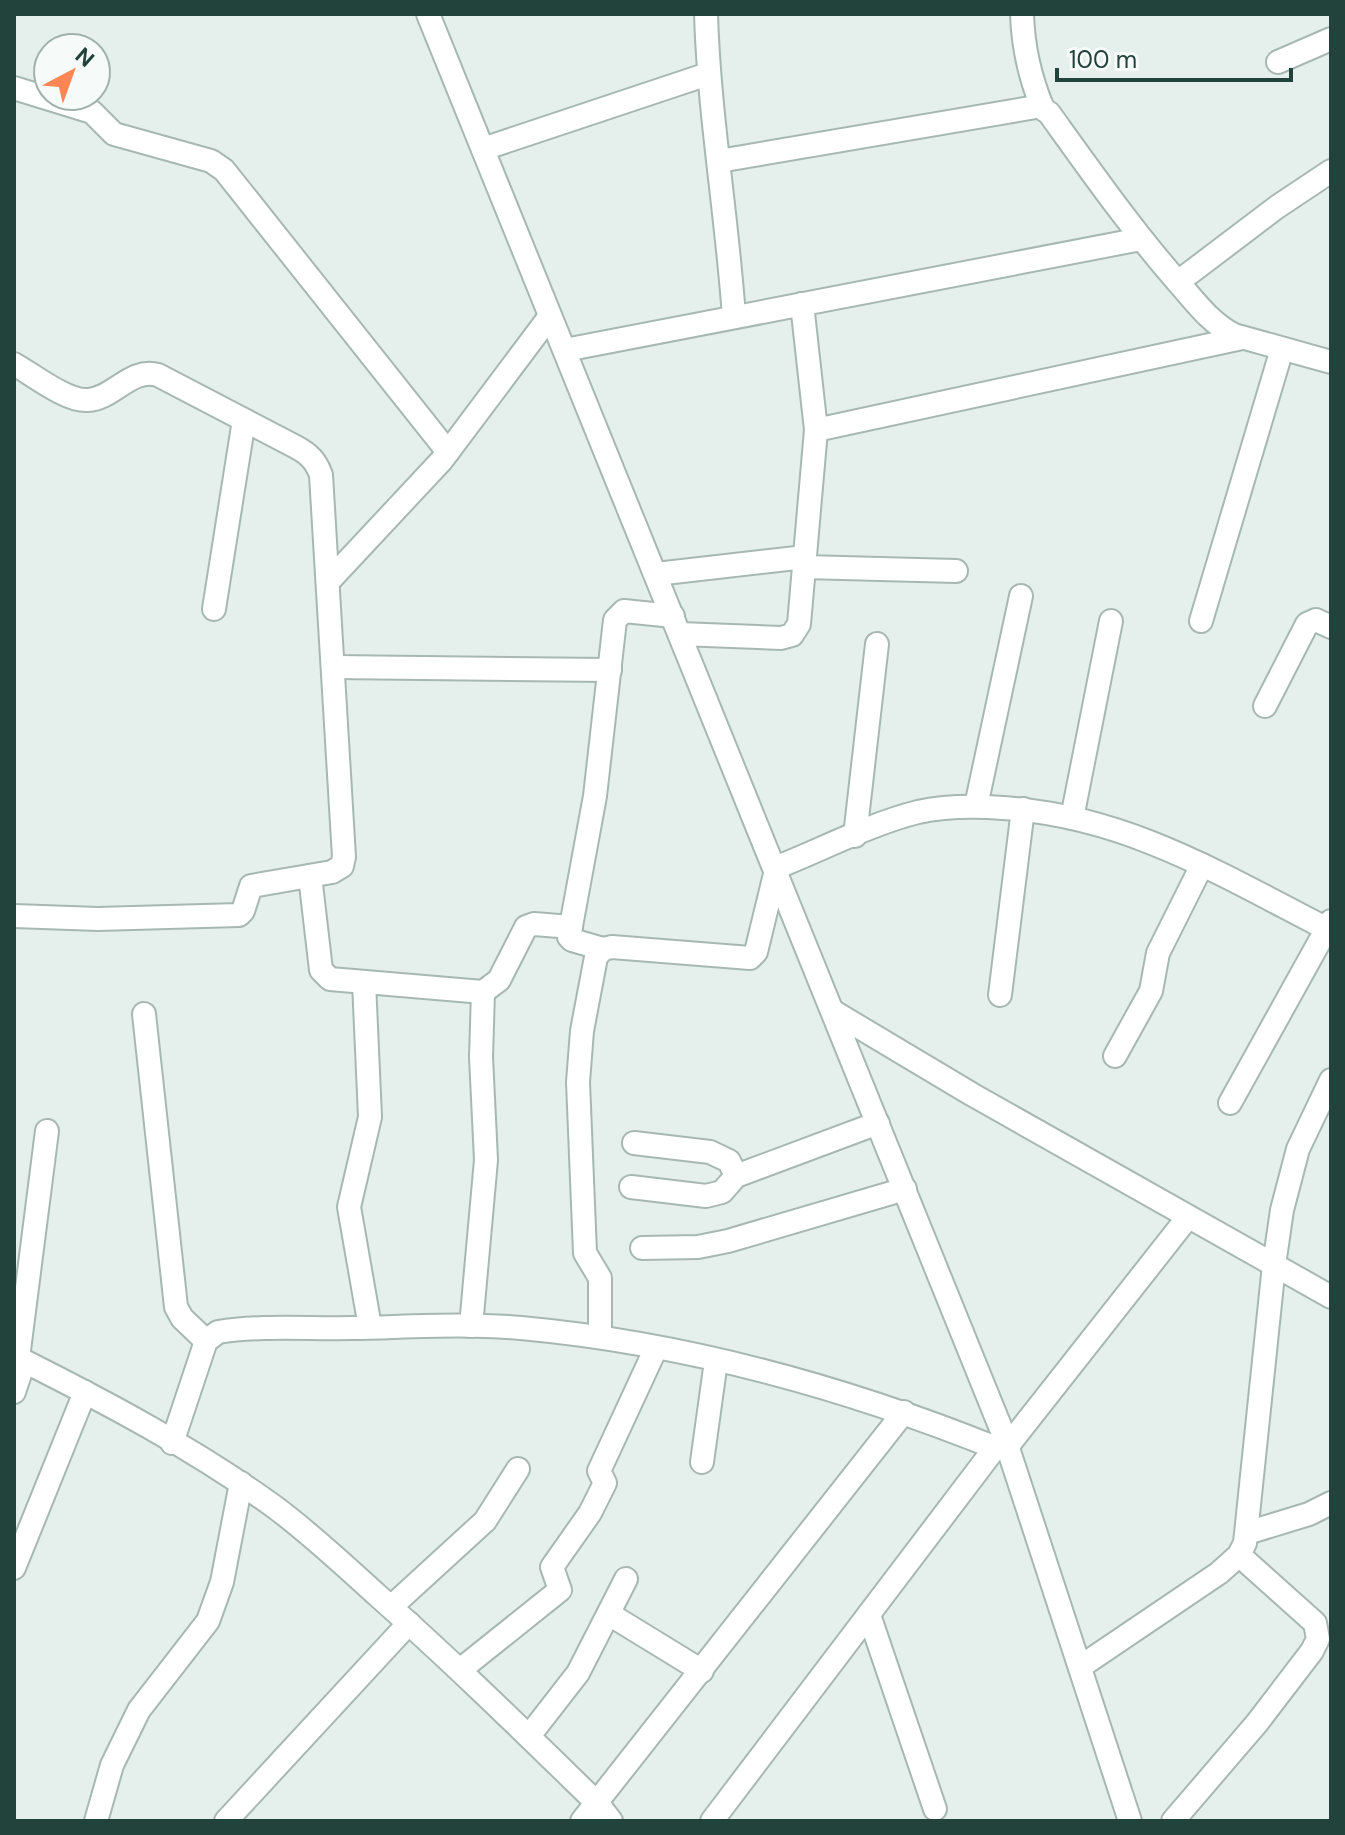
<svg xmlns="http://www.w3.org/2000/svg" width="1345" height="1835" viewBox="0 0 1345 1835" font-family="'DM Sans',sans-serif">
<rect width="100%" height="100%" fill="#e5efeb"/>
<g fill="none" stroke-linecap="round" stroke-linejoin="round">
<g stroke="#a7b8b3" stroke-width="26">
<g id="minor">
<path d="M428,14L1004,1436L1130,1821"/>
<path d="M706,14C709,115 727,215 734,317"/>
<path d="M1022,14C1023,48 1030,78 1043,109L1049,113C1090,170 1130,227 1176,280C1194,300 1209,322 1234,335L1331,362"/>
<path d="M1278,62L1331,39"/>
<path d="M14,88L92,112L114,134L211,161L224,170L448,452"/>
<path d="M483,149L708,74"/>
<path d="M719,161L1042,106"/>
<path d="M1178,282L1277,207L1331,171"/>
<path d="M565,350L1141,239"/>
<path d="M14,364C32,374 67,402 88,400C113,399 131,367 158,375L296,447C309,454 316,461 321,475L344,857L342,866L332,872L251,886L243,911L239,915L98,919L14,916"/>
<path d="M816,430L1242,338"/>
<path d="M804,567L956,571"/>
<path d="M656,574L805,557"/>
<path d="M328,582L442,460L550,316"/>
<path d="M214,609L244,420"/>
<path d="M1201,621L1282,349"/>
<path d="M680,634L781,638L792,635L799,624L816,430L802,304"/>
<path d="M333,667L610,670"/>
<path d="M1265,706L1307,624L1316,620L1331,627"/>
<path d="M976,806L1021,596"/>
<path d="M1072,818L1111,621"/>
<path d="M855,836L877,644"/>
<path d="M775,868C821,850 870,824 918,812C946,806 975,806 1003,808C1126,816 1220,874 1327,929"/>
<path d="M310,876L321,970L330,979L483,992L499,980L526,927L534,924L571,927"/>
<path d="M603,949L572,940L569,937L595,796L615,620L624,611L673,616"/>
<path d="M364,982L370,1117L349,1207L370,1327"/>
<path d="M1000,995L1023,809"/>
<path d="M834,1012L973,1095L1331,1297"/>
<path d="M144,1014L176,1307L182,1318L206,1341"/>
<path d="M1115,1056L1151,991L1158,953L1202,865"/>
<path d="M1230,1103L1331,921"/>
<path d="M634,1143L710,1152L729,1161L736,1176"/>
<path d="M631,1187L706,1196L722,1192L736,1176L878,1123"/>
<path d="M642,1248L698,1247L728,1241L905,1189"/>
<path d="M471,1326L486,1160L481,1057L483,992"/>
<path d="M600,1337V1278L585,1253L578,1082L582,1031L596,957L603,949L612,947L750,958L756,952L776,870"/>
<path d="M14,1356C104,1401 195,1449 276,1508C312,1535 344,1565 377,1595C453,1662 525,1733 598,1804L611,1821"/>
<path d="M18,1358L47,1131"/>
<path d="M14,1392L24,1362"/>
<path d="M172,1443L206,1341L218,1332C262,1325 308,1329 352,1328C408,1327 465,1323 521,1328C685,1343 844,1387 996,1448"/>
<path d="M1007,1447L1188,1217"/>
<path d="M702,1462L716,1361"/>
<path d="M1247,1533L1309,1514L1331,1503"/>
<path d="M14,1568L85,1392"/>
<path d="M391,1607L485,1521L518,1469"/>
<path d="M609,1614L702,1671"/>
<path d="M869,1615L935,1809"/>
<path d="M1080,1667L1219,1573L1239,1555L1245,1543L1274,1265L1282,1210L1298,1149L1331,1080"/>
<path d="M460,1670L560,1590L552,1567L590,1513L605,1483L599,1471L656,1348"/>
<path d="M529,1736L578,1673L626,1579"/>
<path d="M96,1821L112,1765L139,1710L208,1621L222,1582L241,1483"/>
<path d="M226,1821L409,1623"/>
<path d="M582,1821L904,1412"/>
<path d="M712,1821L1004,1436"/>
<path d="M1173,1821L1257,1723L1312,1651L1318,1639L1315,1623L1239,1555"/>
</g>
</g>
<use href="#minor" stroke="#fff" stroke-width="22"/>
</g>
<rect width="1345" height="1835" fill="none" stroke="#22433c" stroke-width="32"/>
<g transform="translate(72 72) rotate(41)"><circle r="38" fill="#f6fbf9" stroke="#a1b1ad" stroke-width="2"/>
<path d="M0-6L14 30L0 20L-14 30Z" fill="#fd8654"/>
<text y="-12" font-size="22" font-weight="bold" text-anchor="middle" fill="#22433c">N</text>
</g>
<path d="M1057 68v12h234v-12" fill="none" stroke="#22433c" stroke-width="4"/>
<text x="1069" y="68" font-size="24" fill="#22433c" stroke="#f6fbf9" stroke-width="6" paint-order="stroke">100 m</text>
</svg>
